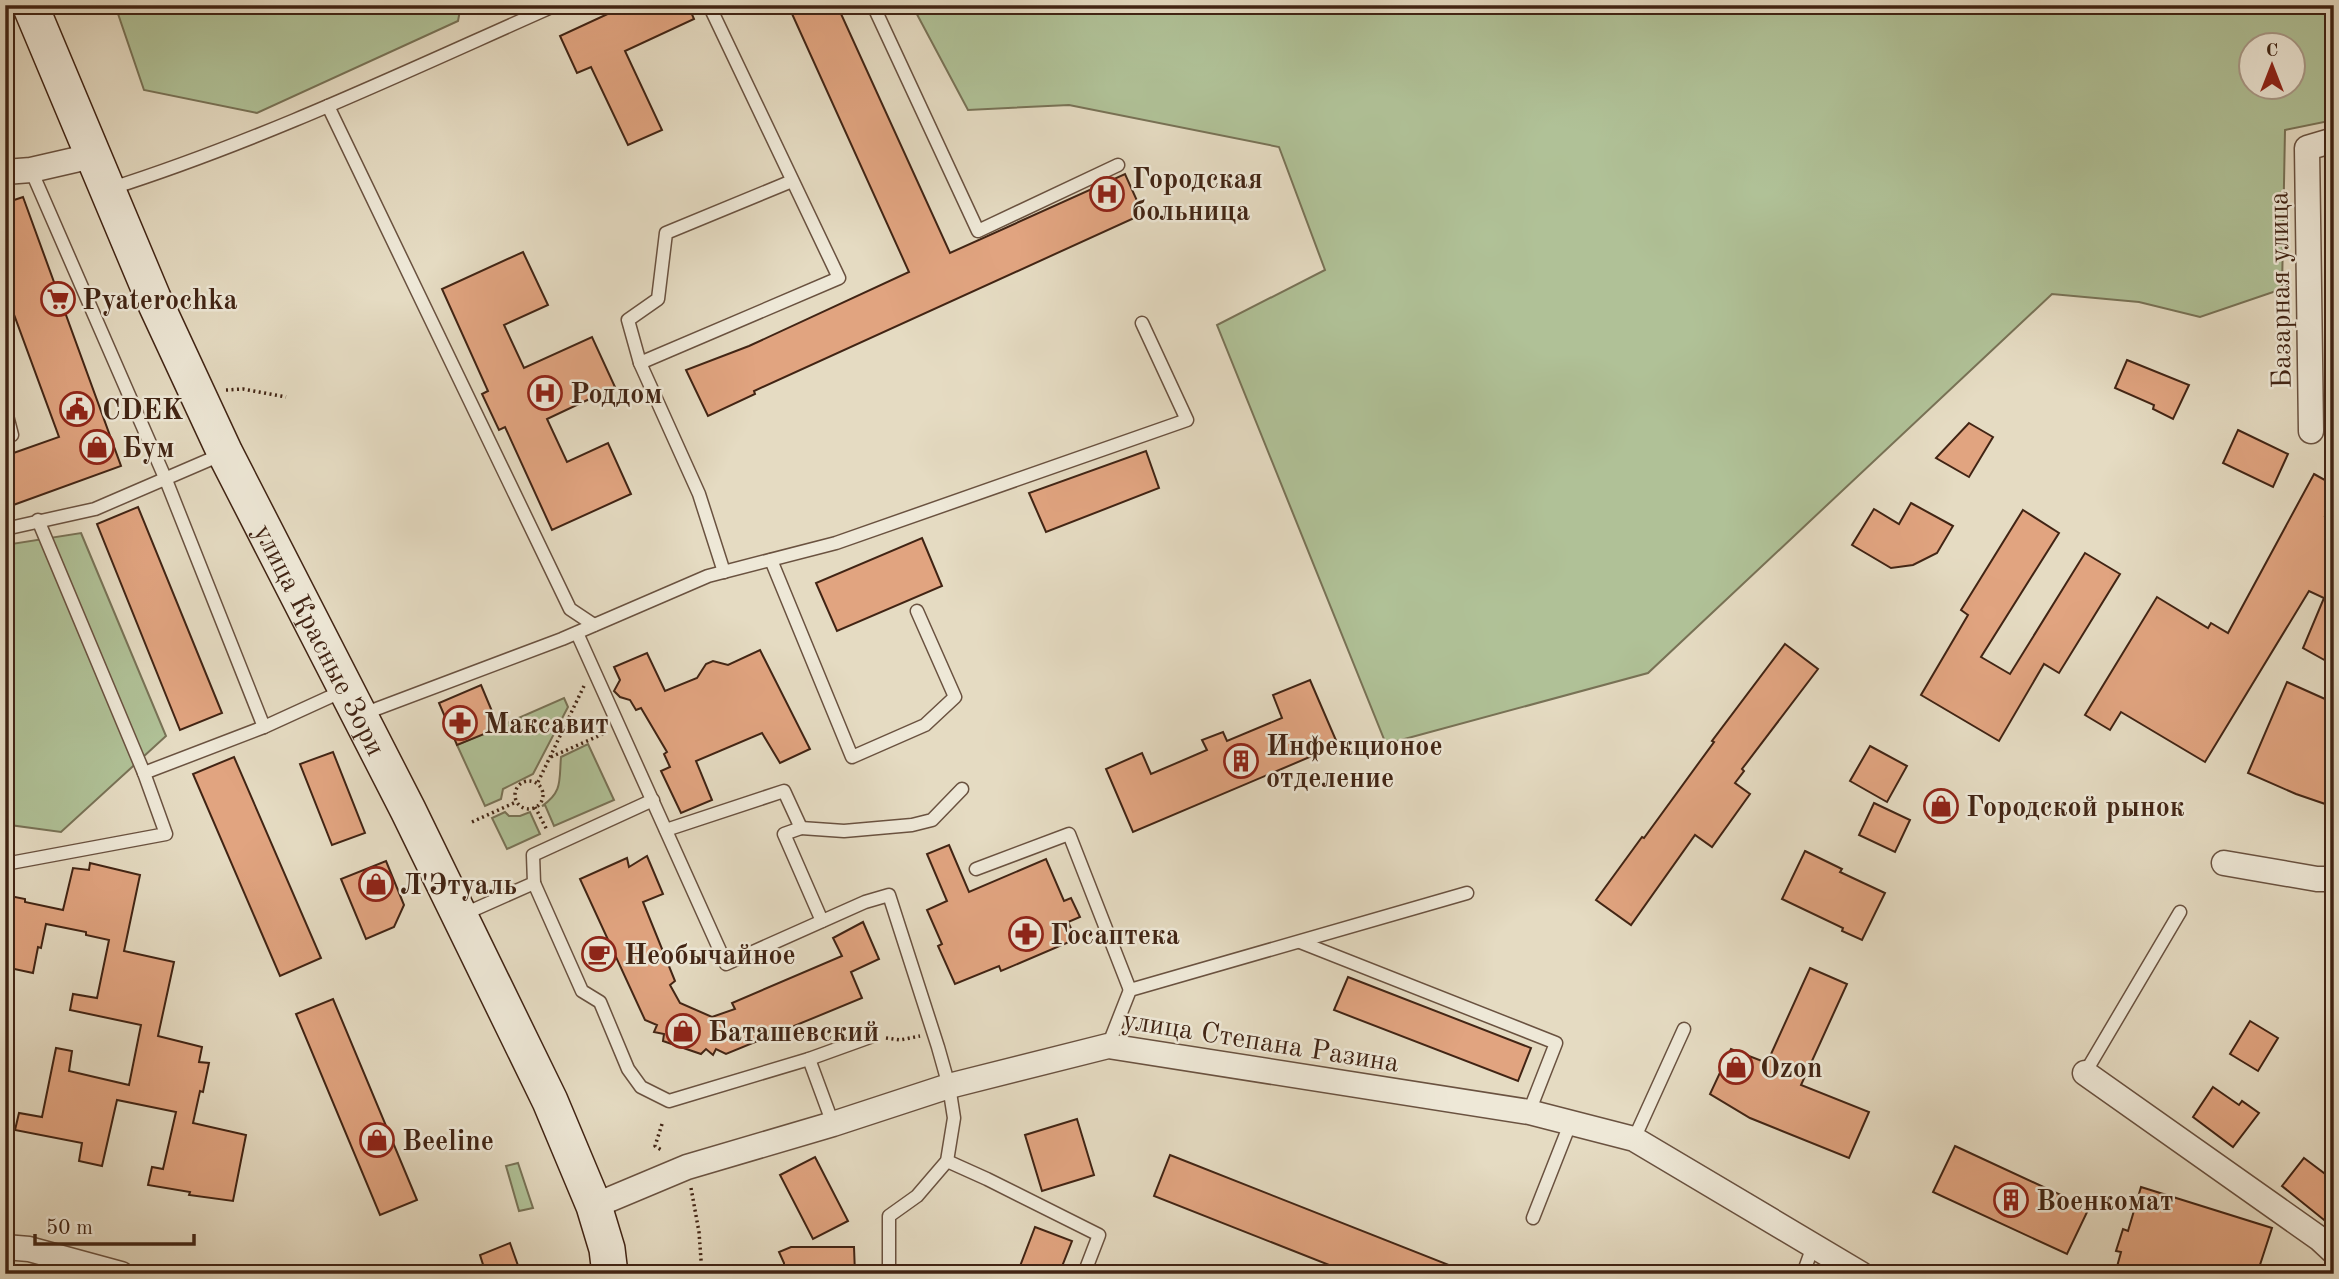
<svg xmlns="http://www.w3.org/2000/svg" width="2339" height="1279" viewBox="0 0 2339 1279" font-family="'Old Standard TT',serif">
<rect width="100%" height="100%" fill="#e5dbc2"/>
<filter id="stains"><feTurbulence type="fractalNoise" baseFrequency=".00286" numOctaves="4"/><feColorMatrix values="0 0 0 0 .2 0 0 0 0 .09 0 0 0 0 .02 0 0 0 .5 -.17"/></filter>
<radialGradient id="worn" r=".72"><stop offset=".6" stop-color="#630" stop-opacity="0"/><stop offset="1" stop-color="#630" stop-opacity=".3"/></radialGradient>
<g fill="#b0c197" stroke="#787256" stroke-width="2" fill-rule="evenodd">
<path d="M115,5H461L458,21L257,113L144,90Z"/>
<path d="M912,5H2334V120L2285,130L2282,289L2200,317L2139,302L2052,294L1648,673L1386,744L1217,325L1325,270L1279,147L1069,105L968,110ZM2252,46H2294V88H2252Z"/>
<path d="M81,533L166,736L61,832L10,825L5,805V545Z"/>
<path d="M564,698L568,707L533,774L503,789L501,799L485,806L457,745Z"/>
<path d="M588,744L614,800L554,826L545,805L542,806C563,792 559,780 561,757Z"/>
<path d="M505,812L509,816H520L530,812L540,834L507,849L492,818Z"/>
<path d="M518,1163L533,1208L519,1211L506,1166Z"/>
</g>
<g fill="#e1a480" stroke="#412414" stroke-width="2">
<path d="M627,5H688L694,19L625,51L662,130L628,145L591,67L577,73L560,36Z"/>
<path d="M788,5H837L950,253L1125,174L1143,214L754,391L755,394L708,416L686,370L749,346L909,272Z"/>
<path d="M23,197L121,466L5,508V456L59,437L5,290V203Z"/>
<path d="M523,252L548,305L504,325L524,368L592,337L615,387L547,419L567,462L608,443L631,494L552,530L505,427L499,430L482,394L488,391L442,289Z"/>
<path d="M2127,360L2189,385L2173,419L2153,409L2154,405L2115,388Z"/>
<path d="M1969,423L1993,437L1969,477L1936,458Z"/>
<path d="M2238,430L2288,454L2273,487L2223,463Z"/>
<path d="M1146,451L1159,488L1046,532L1029,493Z"/>
<path d="M2314,474L2334,485V499L2325,516L2334,521V652L2328,662L2303,648L2324,598L2309,591L2205,762L2121,712L2110,730L2085,715L2157,597L2208,628L2211,623L2228,633Z"/>
<path d="M1911,503L1953,526L1937,553L1913,565L1891,568L1852,545L1874,509L1899,524Z"/>
<path d="M138,507L222,713L180,730L97,524Z"/>
<path d="M2023,510L2059,533L1981,657L2010,674L2085,553L2120,574L2059,673L2044,664L1999,741L1921,695L1968,615L1961,610Z"/>
<path d="M922,538L942,586L837,631L816,583Z"/>
<path d="M1785,644L1818,669L1742,769L1744,771L1735,783L1750,794L1712,847L1695,835L1631,925L1596,900L1642,837L1644,838L1714,742L1712,741Z"/>
<path d="M760,650L810,749L780,763L762,733L696,761L712,800L681,813L661,771L670,767L664,754L667,752L641,708L636,710L630,700L620,697L614,691L620,680L614,667L647,653L665,691L697,678L706,664L713,661L728,665Z"/>
<path d="M1310,680L1338,745L1133,832L1106,769L1142,753L1151,774L1207,750L1202,740L1223,732L1227,741L1282,718L1273,695Z"/>
<path d="M2287,682L2334,703V807L2296,794L2248,773Z"/>
<path d="M481,685L499,728L457,745L439,703Z"/>
<path d="M1870,746L1907,766L1887,802L1850,781Z"/>
<path d="M333,752L365,833L332,845L300,764Z"/>
<path d="M234,757L321,958L280,976L193,774Z"/>
<path d="M1874,803L1910,820L1895,852L1859,835Z"/>
<path d="M949,845L969,892L1046,859L1064,901L1071,898L1080,917L1068,922L1076,939L1001,971L999,966L955,984L938,946L942,944L927,910L947,901L927,854Z"/>
<path d="M1805,851L1842,869L1840,872L1885,893L1862,940L1842,931L1843,928L1782,899Z"/>
<path d="M647,856L663,894L643,902L675,981L670,985L680,1003L712,1017L735,1009L732,1003L842,956L833,938L863,922L879,959L851,972L862,998L726,1054L716,1049L713,1055L706,1049L701,1054L663,1041L664,1034L654,1032L657,1025L645,1020L580,879L627,858L629,867Z"/>
<path d="M386,861L404,905L394,927L366,939L341,879Z"/>
<path d="M90,863L140,875L124,951L174,962L158,1036L202,1047L199,1062L209,1063L203,1092L200,1091L193,1123L246,1135L233,1201L189,1195L190,1192L148,1185L152,1167L163,1169L176,1112L117,1100L102,1166L79,1161L82,1143L15,1130L19,1113L42,1117L56,1048L72,1051L69,1071L129,1085L141,1025L70,1010L73,994L97,998L109,940L86,935V932L46,924L41,948L38,947L33,973L5,967V895L25,899V902L63,910L73,868L89,870Z"/>
<path d="M1810,968L1847,984L1801,1085L1869,1112L1849,1158L1750,1118L1710,1094L1731,1049L1767,1063Z"/>
<path d="M1348,977L1531,1048L1518,1081L1334,1010Z"/>
<path d="M333,999L417,1200L380,1215L296,1014Z"/>
<path d="M2250,1021L2278,1038L2258,1071L2230,1054Z"/>
<path d="M2213,1087L2239,1105L2242,1101L2259,1113L2233,1147L2193,1117Z"/>
<path d="M1077,1119L1094,1175L1042,1191L1025,1135Z"/>
<path d="M1955,1146L2089,1208L2067,1254L1933,1192Z"/>
<path d="M1170,1155L1469,1273V1274H1352L1154,1196Z"/>
<path d="M815,1157L848,1221L813,1239L780,1175Z"/>
<path d="M2304,1158L2324,1173L2334,1167V1228L2282,1186Z"/>
<path d="M2141,1187L2272,1228L2257,1274H2115L2121,1252L2116,1251L2123,1229L2128,1231Z"/>
<path d="M1035,1227L1072,1241L1059,1274H1017Z"/>
<path d="M510,1243L521,1274H486L480,1255Z"/>
<path d="M791,1247H854L855,1274H784V1263L779,1252Z"/>
</g>
<g fill="none" stroke-linecap="round" stroke-linejoin="round">
<g stroke="#6a5240" stroke-width="15">
<g id="service">
<path d="M709,5L839,278L640,363L699,494L724,572"/>
<path d="M873,5L978,231L1118,165"/>
<path d="M328,106L570,609L594,625"/>
<path d="M31,170L166,480L264,727L345,690"/>
<path d="M109,189C263,140 409,70 556,5"/>
<path d="M640,363L628,320L658,299L666,233L792,181"/>
<path d="M5,408L12,435L5,437"/>
<path d="M5,529L95,509L225,453"/>
<path d="M771,560L852,757L925,725L955,697L917,611"/>
<path d="M577,633L726,964L865,902L889,895L938,1047L949,1086L954,1118L947,1161L917,1196L889,1216V1274"/>
<path d="M363,714L562,639L708,576L836,543L1187,420L1142,323"/>
<path d="M144,773L264,727"/>
<path d="M801,828L844,831L912,825L932,820L962,789"/>
<path d="M666,830L784,791L801,828L784,834L822,921"/>
<path d="M5,864L166,834L144,773L38,520"/>
<path d="M976,869L1069,834L1130,990"/>
<path d="M534,883L582,991L600,1002L628,1069L641,1087L669,1101L809,1059L870,1037"/>
<path d="M462,915L534,883L533,855L653,800"/>
<path d="M1300,942L1556,1043L1529,1112"/>
<path d="M1108,1046L1130,990L1467,893"/>
<path d="M809,1059L833,1124"/>
<path d="M2085,1073L2180,912"/>
<path d="M1634,1139L1684,1029"/>
<path d="M947,1161L987,1179L1099,1235L1084,1274"/>
<path d="M1533,1218L1570,1124"/>
<path d="M1803,1274L1813,1246"/>
</g>
</g>
<g stroke="#6a5240" stroke-width="27">
<g id="minor">
<path d="M5,172L31,170L92,156"/>
<path d="M2311,431L2307,148L2334,140"/>
<path d="M2224,863L2317,879H2334"/>
<path d="M2085,1073L2320,1239L2334,1252"/>
<path d="M594,1206L687,1167L833,1124L949,1086L1108,1046L1529,1112L1634,1139L1861,1274"/>
<path d="M5,1247L29,1249L121,1274"/>
</g>
</g>
<g stroke="#412414" stroke-width="38">
<g id="secondary">
<path id="s1" d="M30,5L153,298L225,453L408,810L550,1101L594,1206L607,1249L610,1274"/>
</g>
</g>
<g stroke="#412414" stroke-width="3.5" stroke-dasharray="2 3.5" stroke-linecap="butt">
<path d="M226,390L243,389L286,397"/>
<path d="M551,757L605,733"/>
<circle cx="529" cy="795" r="14"/>
<path d="M538,782L584,686"/>
<path d="M535,807L547,830"/>
<path d="M472,822L516,802"/>
<path d="M886,1038L900,1040L920,1036"/>
<path d="M662,1124L655,1146L663,1151"/>
<path d="M691,1188L699,1232L702,1274"/>
</g>
<use href="#service" stroke="#eee8d7" stroke-width="12"/>
<use href="#minor" stroke="#eee8d7" stroke-width="24"/>
<use href="#secondary" stroke="#eee8d7" stroke-width="35"/>
</g>
<defs>
<g id="hospital-ring" transform="scale(1.75)"><circle r="9.5" fill="#eee8d7" stroke="#8f2418" stroke-width="1.5"/><path d="M-5-5h3v3.5h4V-5h3V5h-3V1.5h-4V5h-3Z" fill="#8f2418"/></g>
<g id="supermarket-ring" transform="scale(1.75)"><circle r="9.5" fill="#eee8d7" stroke="#8f2418" stroke-width="1.5"/><path d="M-6-5.5h2.5l.6 2H6L4.5 2H-2.5L-4.4-4H-6ZM-1.5 3.2a1.3 1.3 0 1 0 .1 0ZM3 3.2a1.3 1.3 0 1 0 .1 0Z" fill="#8f2418"/></g>
<g id="civic-ring" transform="scale(1.75)"><circle r="9.5" fill="#eee8d7" stroke="#8f2418" stroke-width="1.5"/><path d="M-.6-6.5H3V-4.5H.6V-3L4-1V1h2V6H-6V1h2V-1L-.6-3ZM-1.2 2.5V6h2.4V2.5Z" fill="#8f2418"/></g>
<g id="shop-ring" transform="scale(1.75)"><circle r="9.5" fill="#eee8d7" stroke="#8f2418" stroke-width="1.5"/><path d="M-5-2.5h2.3a2.7 3.5 0 0 1 5.4 0H5L5.5 6h-11ZM-1.5-2.5h3a1.5 2.3 0 0 0-3 0Z" fill="#8f2418"/></g>
<g id="pharmacy-ring" transform="scale(1.75)"><circle r="9.5" fill="#eee8d7" stroke="#8f2418" stroke-width="1.5"/><path d="M-2-6h4v4h4v4h-4v4h-4v-4h-4v-4h4Z" fill="#8f2418"/></g>
<g id="building-ring" transform="scale(1.75)"><circle r="9.5" fill="#eee8d7" stroke="#8f2418" stroke-width="1.5"/><path d="M-4-6H4V6H1V3H-1V6H-4ZM-2.5-4.3h1.7v1.8h-1.7ZM.8-4.3h1.7v1.8H.8ZM-2.5-1h1.7V.8h-1.7ZM.8-1h1.7V.8H.8Z" fill="#8f2418"/></g>
<g id="cafe-ring" transform="scale(1.75)"><circle r="9.5" fill="#eee8d7" stroke="#8f2418" stroke-width="1.5"/><path d="M-5.5-4.5H6V0H3Q3 3.5 0 3.5H-2.5Q-5.5 3.5-5.5 0ZM3-3.2v2h1.7v-2ZM-6 4.5H4V6H-6Z" fill="#8f2418"/></g>
</defs>
<g fill-rule="evenodd">
<use href="#hospital-ring" x="1107" y="194"/>
<use href="#supermarket-ring" x="58" y="299"/>
<use href="#hospital-ring" x="545" y="393"/>
<use href="#civic-ring" x="77" y="409"/>
<use href="#shop-ring" x="97" y="447"/>
<use href="#pharmacy-ring" x="460" y="723"/>
<use href="#building-ring" x="1241" y="761"/>
<use href="#shop-ring" x="1941" y="806"/>
<use href="#shop-ring" x="376" y="884"/>
<use href="#pharmacy-ring" x="1026" y="934"/>
<use href="#cafe-ring" x="599" y="954"/>
<use href="#shop-ring" x="683" y="1031"/>
<use href="#shop-ring" x="1736" y="1067"/>
<use href="#shop-ring" x="377" y="1140"/>
<use href="#building-ring" x="2011" y="1200"/>
</g>
<g text-anchor="middle" stroke-width="5" stroke-linejoin="round" paint-order="stroke">
<g font-size="28" font-weight="bold" fill="#412414" stroke="#eee8d7" text-anchor="start">
<text x="1132" y="188">Городская<tspan x="1132" dy="32">больница</tspan></text>
<text x="82" y="309">Pyaterochka</text>
<text x="570" y="403">Роддом</text>
<text x="102" y="419">CDEK</text>
<text x="122" y="457">Бум</text>
<text x="484" y="733">Максавит</text>
<text x="1266" y="755">Инфекционое<tspan x="1266" dy="32">отделение</tspan></text>
<text x="1966" y="816">Городской рынок</text>
<text x="400" y="894">Л'Этуаль</text>
<text x="1050" y="944">Госаптека</text>
<text x="624" y="964">Необычайное</text>
<text x="708" y="1041">Баташевский</text>
<text x="1760" y="1077">Ozon</text>
<text x="402" y="1150">Beeline</text>
<text x="2036" y="1210">Военкомат</text>
</g>
<g font-size="28" fill="#412414" stroke="#eee8d7">
<text transform="translate(2279 290) rotate(-91)" y="10">Базарная улица</text>
<text dy="10" stroke="none"><textPath href="#s1" startOffset="698">улица Красные Зори</textPath></text>
<text transform="translate(1261 1040) rotate(9)" y="10">улица Степана Разина</text>
</g>
</g>
<rect width="2339" height="1279" fill="none" stroke="#e5dbc2" stroke-width="28"/>
<rect x="7" y="7" width="2325" height="1265" fill="none" stroke="#412414" stroke-width="3.5"/>
<rect x="14" y="14" width="2311" height="1251" fill="none" stroke="#412414" stroke-width="2"/>
<g transform="translate(2272 66)"><circle r="33" fill="#eee8d7" stroke="#a99a89" stroke-width="2"/>
<path d="M0-5L12 26L0 18L-12 26Z" fill="#8f2418"/>
<text y="-10" font-size="19" font-weight="bold" text-anchor="middle" fill="#412414">С</text>
</g>
<path d="M35 1234v10h159v-10" fill="none" stroke="#412414" stroke-width="3.5"/>
<text x="46" y="1234" font-size="21" fill="#412414" stroke="#eee8d7" stroke-width="5" paint-order="stroke">50 m</text>
<rect width="100%" height="100%" filter="url(#stains)"/>
<rect width="100%" height="100%" fill="url(#worn)"/>
</svg>
